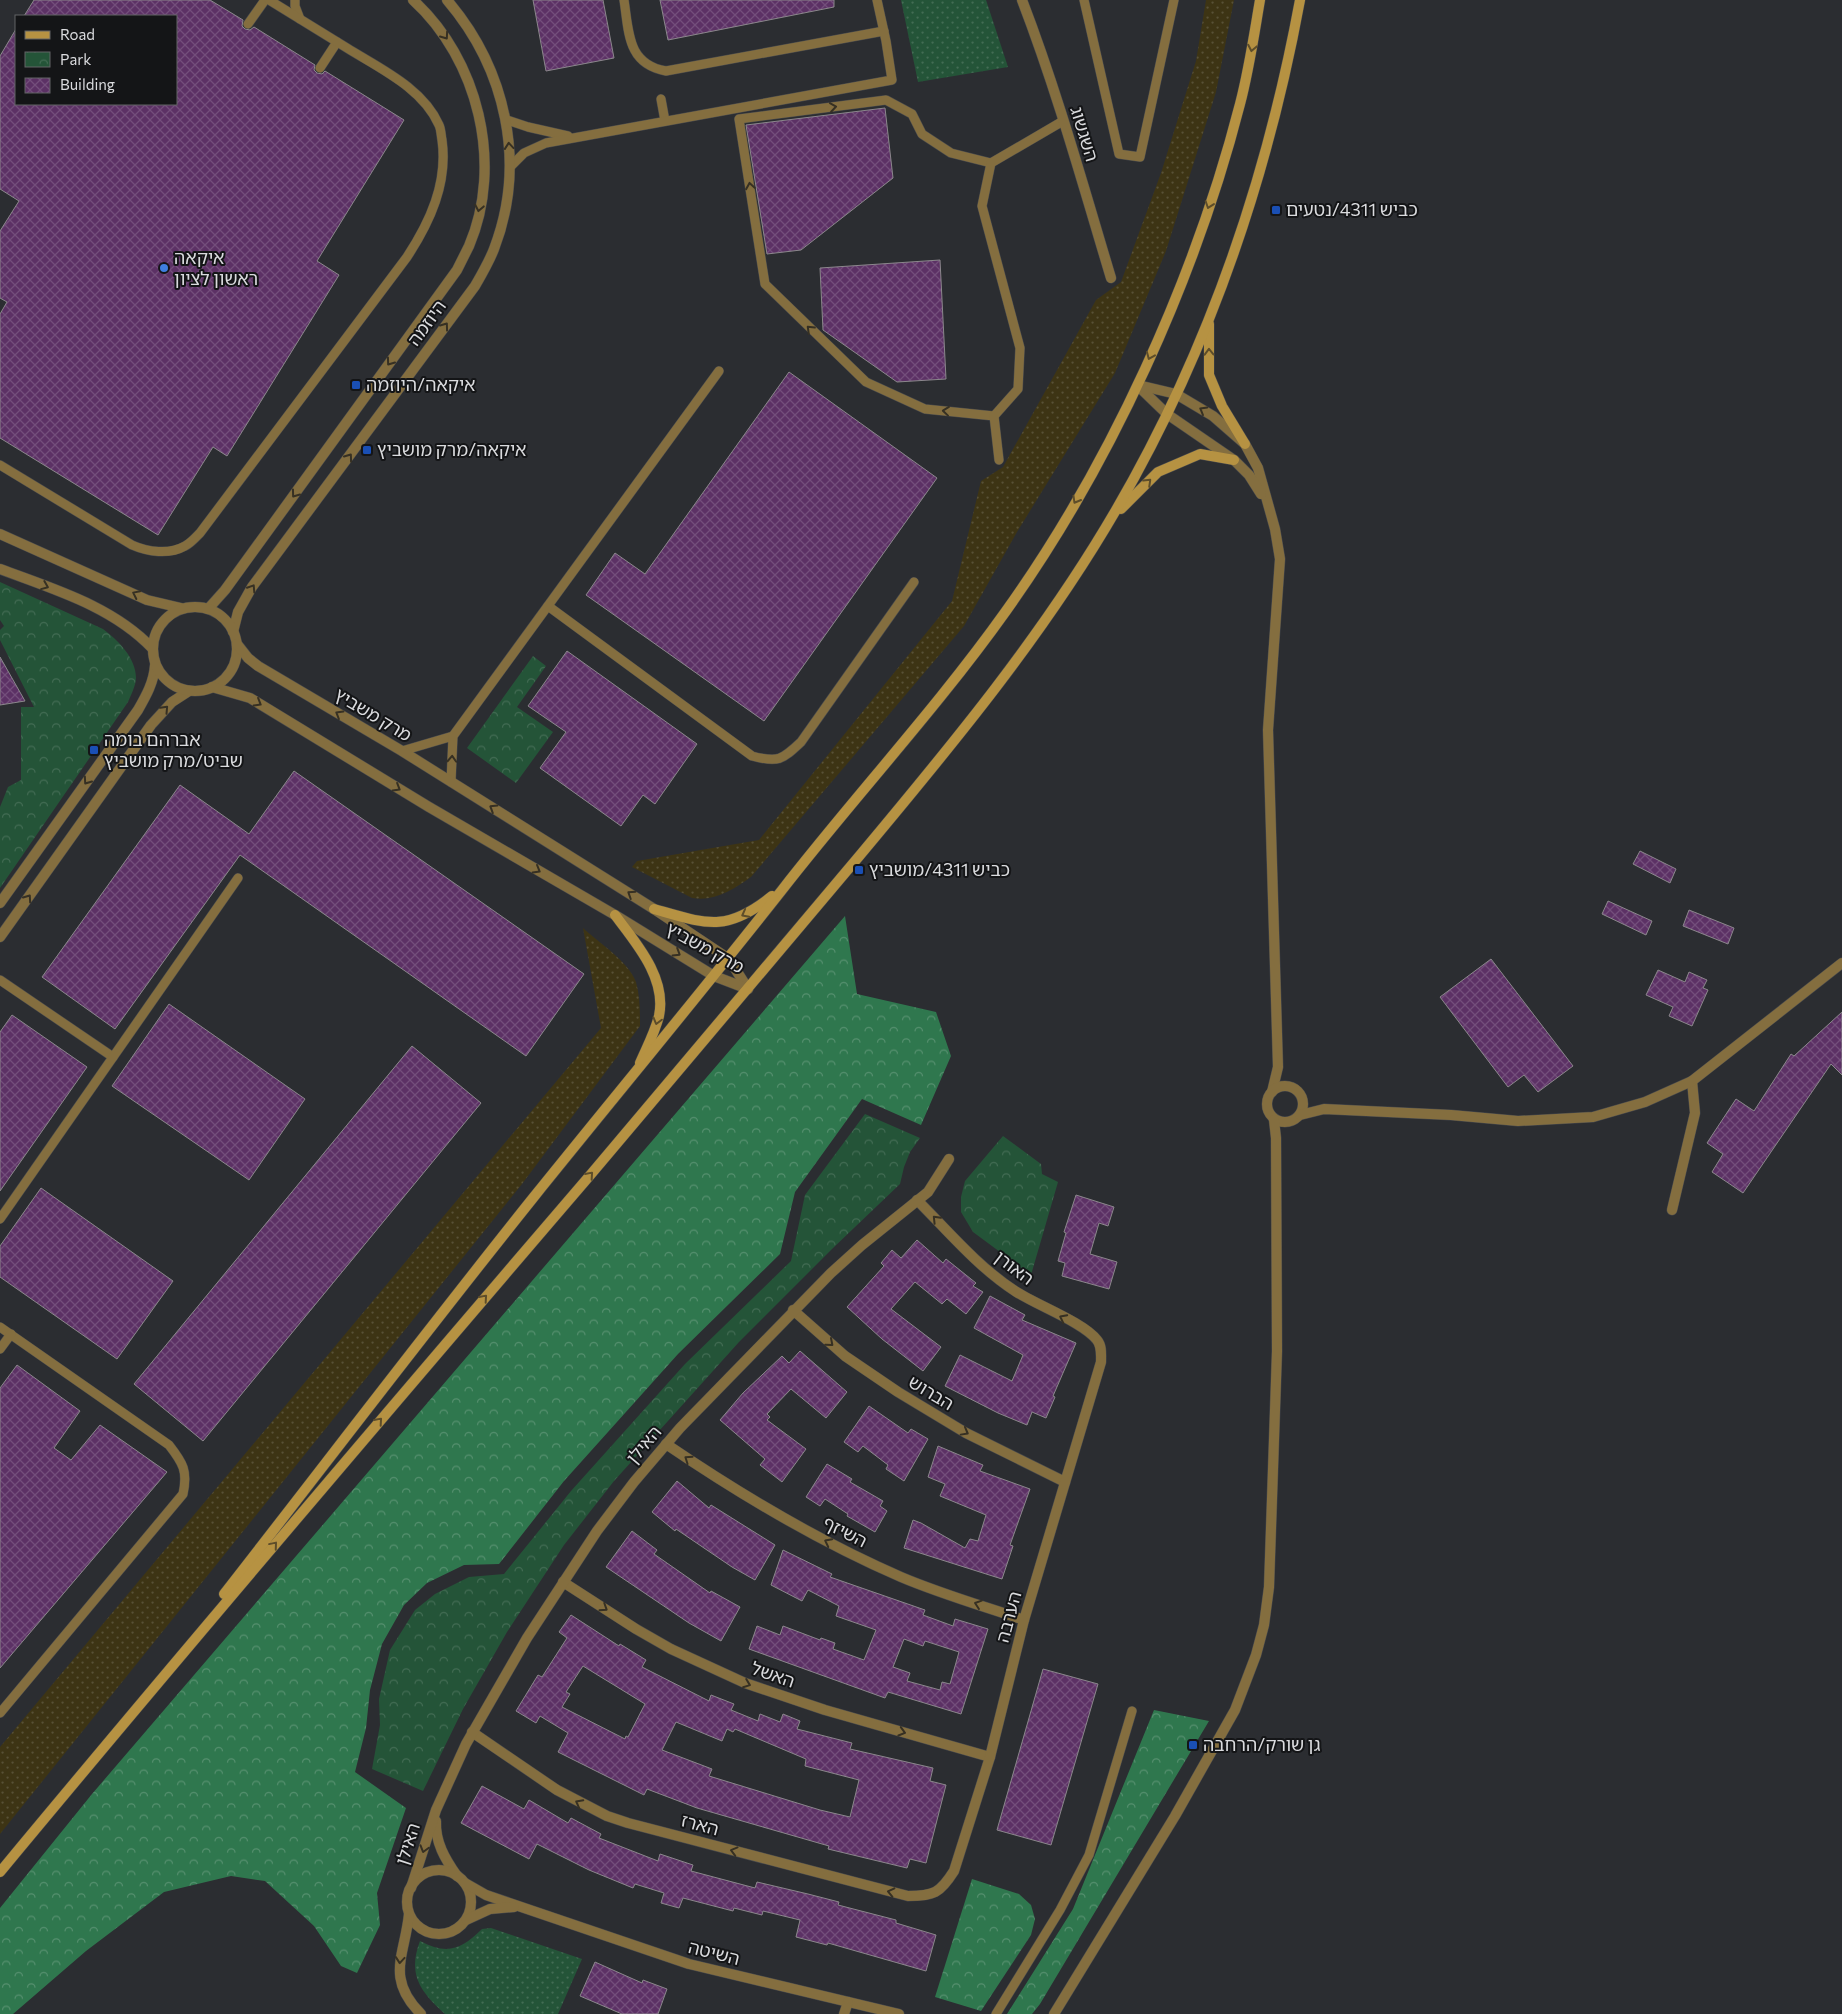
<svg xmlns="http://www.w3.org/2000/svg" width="1842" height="2014" viewBox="0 0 1842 2014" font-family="Commissioner,'Noto Sans Hebrew',sans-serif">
<defs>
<pattern id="grass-dots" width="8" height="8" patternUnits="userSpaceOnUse" patternTransform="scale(1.25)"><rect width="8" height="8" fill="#245438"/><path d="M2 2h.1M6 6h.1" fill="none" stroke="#436c54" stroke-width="1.8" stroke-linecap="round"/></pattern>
<pattern id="forest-crowns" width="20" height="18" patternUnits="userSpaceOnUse" patternTransform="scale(1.25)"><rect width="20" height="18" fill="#2f774e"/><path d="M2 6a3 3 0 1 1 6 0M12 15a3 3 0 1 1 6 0" fill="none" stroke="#56906f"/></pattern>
<pattern id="sand-dots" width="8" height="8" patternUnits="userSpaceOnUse" patternTransform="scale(1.25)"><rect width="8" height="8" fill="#3d3414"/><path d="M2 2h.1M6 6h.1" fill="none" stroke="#585136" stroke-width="1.8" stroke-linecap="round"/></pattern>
<pattern id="park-crowns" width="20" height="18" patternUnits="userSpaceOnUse" patternTransform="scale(1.25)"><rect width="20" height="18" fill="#245438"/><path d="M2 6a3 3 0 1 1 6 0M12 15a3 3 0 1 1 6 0" fill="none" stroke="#436c54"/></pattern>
<pattern id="building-cross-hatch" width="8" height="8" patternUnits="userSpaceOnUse" patternTransform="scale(1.25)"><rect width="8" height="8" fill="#5c3165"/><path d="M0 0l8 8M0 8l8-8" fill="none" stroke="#734e7b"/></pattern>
</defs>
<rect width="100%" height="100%" fill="#2b2d31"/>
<g fill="url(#grass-dots)">
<path d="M901,0H986L1008,67L918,82Z"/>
<path d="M491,1928L582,1959L558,2014H445C421,1992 407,1975 420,1941C447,1955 461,1950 482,1929Z"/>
</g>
<g fill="url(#forest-crowns)">
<path d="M845,916L857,994L936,1012L951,1056L921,1125L862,1099L795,1192L780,1254L678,1354L564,1481L499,1564L464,1565L427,1583L404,1605L382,1644L370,1690L366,1728L355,1772L406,1808L377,1893L380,1925L357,1973L341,1966L314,1926L265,1881L231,1876L164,1892L86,1951L13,2014H0V1908L92,1794Z"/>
<path d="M1154,1710L1209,1721L1040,2004L1032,2014H1007L1073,1909Z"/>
<path d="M972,1879L1019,1894L1031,1905L1035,1919L1031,1935L981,2011L935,1997Z"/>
</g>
<g fill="url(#sand-dots)">
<path d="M1206,0H1234L1216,92L1166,251L1115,373L1017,532L964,626L751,877C734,889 715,902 692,898L632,867L637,861L759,840L952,601L981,481L1003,467L1096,300L1121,282L1161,173L1196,61Z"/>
<path d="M583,928C598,942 629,962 636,982C640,996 640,1011 640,1026L522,1184L0,1834V1747L601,1028Z"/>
</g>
<g fill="url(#park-crowns)">
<path d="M0,582L103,629C118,640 136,658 136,678C136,685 131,695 128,702L0,888V807L8,787L21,780V707H34L0,640V630L4,626L0,620Z"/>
<path d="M533,656L546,666L517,707L553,732L516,783L467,748Z"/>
<path d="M865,1114L920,1138L910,1152L904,1167L900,1184L832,1249L739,1342L614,1481L564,1545L507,1632L463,1709L423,1791L372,1769L380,1725L379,1699L390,1650L415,1610L435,1594L469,1577L504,1574L571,1491L685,1364L791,1261L805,1195Z"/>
<path d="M1003,1136L1041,1164L1042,1174L1058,1182L1031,1275L973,1232L961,1212V1197L965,1181Z"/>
</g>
<g fill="url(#building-cross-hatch)" stroke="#8b878c" fill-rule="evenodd">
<path d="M34,0H210L243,20L242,26L245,29L250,30L254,27L315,65L314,70L317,73L322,74L325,71L404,120L317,261L339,275L227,456L213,447L158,535L0,438V314L7,302L0,298V231L19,201L0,189V56L16,29V104H176V16H24Z"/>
<path d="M533,0H603L614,58L546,71Z"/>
<path d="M660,0H834V7L668,40Z"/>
<path d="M885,108L893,178L801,250L767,254L746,125Z"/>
<path d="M940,260L946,379L897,382L823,330L820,268Z"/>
<path d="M789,372L937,478L764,721L586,595L615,553L645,574Z"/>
<path d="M567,651L697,744L655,804L643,795L621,826L540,768L566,732L528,706Z"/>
<path d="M0,657L25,701L0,705Z"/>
<path d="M294,771L584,974L526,1056L240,855L115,1029L42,977L180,785L249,834Z"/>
<path d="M1640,851L1676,869L1670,883L1633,864Z"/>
<path d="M1608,901L1652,921L1646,935L1602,914Z"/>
<path d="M1689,910L1734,928L1728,944L1683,926Z"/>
<path d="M1491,959L1573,1066L1538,1092L1524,1075L1508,1087L1440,997Z"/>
<path d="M1658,970L1685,982L1689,972L1707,980L1703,988L1708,990L1692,1026L1669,1016L1673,1007L1646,995Z"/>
<path d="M169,1004L305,1099L249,1180L112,1086Z"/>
<path d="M1842,1012V1075L1831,1064L1743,1193L1712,1172L1723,1154L1707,1143L1736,1099L1754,1111L1791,1054L1794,1056Z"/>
<path d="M12,1015L87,1067L0,1191V1032Z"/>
<path d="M412,1046L481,1103L203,1441L134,1384Z"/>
<path d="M41,1188L173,1281L117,1359L0,1277V1246Z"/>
<path d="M1076,1195L1114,1207L1108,1226L1099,1223L1090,1254L1117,1262L1109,1289L1062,1276L1065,1263L1058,1261L1066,1233L1064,1232Z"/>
<path d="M917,1240L943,1263L946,1259L976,1283L973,1286L983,1292L966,1314L947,1299L942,1304L915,1282L891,1309L941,1347L923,1371L882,1339L847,1307L884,1266L881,1263L892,1250L901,1258Z"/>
<path d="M990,1296L1025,1315L1022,1320L1076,1343L1053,1396L1055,1397L1046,1418L1032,1412L1027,1425L998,1413L945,1386L960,1355L1012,1381L1023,1355L974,1328Z"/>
<path d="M800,1351L847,1392L826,1418L791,1389L767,1414L770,1417L767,1420L806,1449L782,1482L760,1465L765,1459L720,1420L743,1393L782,1356L789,1363Z"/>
<path d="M17,1365L80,1411L54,1448L71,1460L100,1425L167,1472L0,1668V1388Z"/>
<path d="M869,1406L908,1433L911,1429L928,1439L904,1481L886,1469L888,1465L863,1446L858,1452L844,1442Z"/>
<path d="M938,1446L983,1465L980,1471L1030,1489L1010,1545L1013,1546L1002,1579L904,1548L913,1520L921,1523L965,1548L970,1539L978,1541L986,1515L940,1496L945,1484L928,1477Z"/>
<path d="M827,1464L852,1479L850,1482L883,1501L880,1506L887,1511L875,1532L847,1516L848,1514L825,1499L820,1506L806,1497Z"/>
<path d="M677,1481L709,1508L711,1505L775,1545L755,1580L732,1567L676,1529L675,1531L652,1512Z"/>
<path d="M632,1531L657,1550L654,1554L710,1593L711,1591L740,1607L721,1641L689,1623L606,1567Z"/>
<path d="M783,1550L832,1574L830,1577L925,1610L923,1615L953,1626L955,1619L988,1629L961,1714L888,1692L885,1698L749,1649L757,1626L780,1635L783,1626L820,1640L821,1638L835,1643L833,1649L864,1660L876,1630L836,1616L839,1606L808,1590L802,1601L771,1585ZM904,1639L923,1646L925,1641L959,1652L950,1684L942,1682L940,1690L907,1681L910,1673L893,1667Z"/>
<path d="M571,1615L619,1646L620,1644L646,1660L642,1667L709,1701L711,1695L734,1704L731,1710L758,1721L760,1714L780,1722L783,1714L800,1721L797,1729L852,1743L850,1749L933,1768L930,1781L946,1785L926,1863L910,1859L907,1868L828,1849L829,1846L697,1808L647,1789L644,1795L558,1752L568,1733L540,1716L536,1723L516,1711L538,1675L542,1677L567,1638L559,1632ZM583,1666L645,1704L628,1737L626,1736L625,1739L562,1707L570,1694L566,1692ZM676,1722L722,1741L727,1729L733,1732L735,1729L806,1759L805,1766L859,1780L850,1817L820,1810L709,1776L712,1769L662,1750Z"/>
<path d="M1043,1669L1098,1684L1051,1845L997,1830Z"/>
<path d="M482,1786L524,1809L529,1800L568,1823L571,1818L601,1834L599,1838L658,1861L660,1854L693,1865L691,1871L755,1888L757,1882L808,1894L839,1902L838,1905L896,1920V1923L936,1935L926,1971L828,1943L827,1945L796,1937L800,1920L763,1911L762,1915L734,1908L733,1911L683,1898L679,1908L661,1903L664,1893L635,1884L633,1888L589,1870L537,1844L529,1859L461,1823Z"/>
<path d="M595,1962L642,1983L643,1980L667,1989L658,2014H622L580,1996Z"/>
</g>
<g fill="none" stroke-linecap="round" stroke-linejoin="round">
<g stroke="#47494d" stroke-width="10">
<g id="service">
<path d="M295,0V6L300,19"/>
<path d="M624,0C629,32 627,64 666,71L884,31"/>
<path d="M1084,0L1119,154L1140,157L1174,0"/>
<path d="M248,24L265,0"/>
<path d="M320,68L337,42"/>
<path d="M661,99L665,121"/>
<path d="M507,120L528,127L568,136"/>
<path d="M991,163L951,153L922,134L912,114L886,100L739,119L765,284L866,382L925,409L994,416"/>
<path d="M511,166L524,153L546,143L892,80L886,41L877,0"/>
<path d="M999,460L994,416L1018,389L1020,348L982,206L991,163L1063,121"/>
<path d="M0,465L132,545C148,552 169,555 185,546C191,543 196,537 200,533L407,257C430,222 448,183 442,140C441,135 441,129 439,125C423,88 379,68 347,48C321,32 295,16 269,0"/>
<path d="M548,606L752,756C778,763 782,760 801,742L914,582"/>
<path d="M402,751L453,736"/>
<path d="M451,782L453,736L719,371"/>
<path d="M0,980L113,1057"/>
<path d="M0,1219L238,878"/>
<path d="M0,1327L169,1445C183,1463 188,1471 183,1494L0,1713"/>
<path d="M0,1349L11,1334"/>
<path d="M996,2014L1060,1910L1089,1855L1132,1711"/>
</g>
</g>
<g stroke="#47494d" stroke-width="11">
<g id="minor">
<path d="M1022,0C1057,91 1083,185 1111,278"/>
<path d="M208,609L225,590L457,270C461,262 465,254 469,246C504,164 478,59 413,0"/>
<path d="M233,632L238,612L252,587L475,286C482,274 489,262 494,249C527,163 506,69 447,0"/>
<path d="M0,903L138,710C146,696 154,682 155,665"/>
<path d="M0,937L151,725L172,702L189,691"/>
<path d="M1672,1210L1695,1113L1692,1081"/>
<path d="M793,1310L845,1356L898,1392L966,1433L1065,1482"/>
<path d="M666,1444C741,1495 818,1541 901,1577C941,1594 983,1606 1024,1620"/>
<path d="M563,1582L636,1629L671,1649L745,1683L825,1710L990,1757"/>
<path d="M472,1732L557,1790L607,1816L628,1823L908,1896C934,1896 940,1893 954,1871L990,1757L1024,1620L1101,1362C1101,1354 1102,1346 1097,1340C1083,1322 1036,1305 1015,1291C978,1267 948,1231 917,1200"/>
<path d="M436,1821C435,1842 445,1859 457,1876"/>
<circle cx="439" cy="1902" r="32"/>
<path d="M465,1883L486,1895L689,1964L899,2014"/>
<path d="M411,1888L436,1810L466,1744L527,1638L597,1531L634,1482L680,1428L831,1273L862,1245L928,1192L949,1159"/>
<path d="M409,1914C405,1955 385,1978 421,2014"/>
<path d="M466,1920L490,1909L514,1907"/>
<path d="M844,2014L848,2002"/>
</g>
</g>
<g stroke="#47494d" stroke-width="11">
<g id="tertiary">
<path d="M1138,385L1176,394L1213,416L1245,444L1258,468L1275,529L1280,559L1268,730L1278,1067L1272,1092"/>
<path d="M1138,386L1167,414L1234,460L1249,475L1261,494"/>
<path d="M0,534L147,600L181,608"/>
<path d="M0,569C53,589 112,606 152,648"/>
<circle cx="195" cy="649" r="42"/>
<path d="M237,644L248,658L258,666L402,751L654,909L729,959L748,989"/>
<path d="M212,687L250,698L429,807L615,915L714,976L748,989"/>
<circle cx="1285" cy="1104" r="18"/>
<path d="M1300,1115L1324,1109L1451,1115L1518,1121L1593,1117L1645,1102L1692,1081L1842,963"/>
<path d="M1054,2014L1175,1816L1235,1710L1256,1655L1264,1625L1269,1587L1277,1351L1276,1138L1274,1120"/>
</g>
</g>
<g stroke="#47494d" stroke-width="11">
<g id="secondary">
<path d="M1209,324V375L1222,406L1245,444"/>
<path d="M1121,509L1158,472L1200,454L1234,460"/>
<path d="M654,909C707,924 726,933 772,896"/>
<path d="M615,915C636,943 667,978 659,1016C655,1032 647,1047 640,1063"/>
<path d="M224,1594C327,1462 428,1329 533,1198C616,1095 700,994 782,890C855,796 937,708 1006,611C1111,464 1195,279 1240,104C1249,70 1254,35 1260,0"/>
<path d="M0,1872C195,1637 393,1405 592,1173C682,1067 772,961 861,854C953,744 1044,634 1116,510C1208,352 1267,179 1300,0"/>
</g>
</g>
<use href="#service" stroke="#846e3f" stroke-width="9"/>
<use href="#minor" stroke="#846e3f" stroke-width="10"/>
<use href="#tertiary" stroke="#846e3f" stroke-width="10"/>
<use href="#secondary" stroke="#b69242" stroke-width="10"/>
</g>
<defs><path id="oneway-chevron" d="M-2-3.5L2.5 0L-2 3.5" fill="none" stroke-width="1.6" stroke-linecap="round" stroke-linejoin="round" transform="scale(1.25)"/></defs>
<g stroke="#363023">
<use href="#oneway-chevron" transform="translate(445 36) rotate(55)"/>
<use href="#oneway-chevron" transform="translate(833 107) rotate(-8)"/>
<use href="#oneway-chevron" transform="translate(509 146) rotate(-95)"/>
<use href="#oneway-chevron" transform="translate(750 186) rotate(-99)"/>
<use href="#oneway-chevron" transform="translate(479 208) rotate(101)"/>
<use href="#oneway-chevron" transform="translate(445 326) rotate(-54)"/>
<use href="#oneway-chevron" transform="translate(810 329) rotate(-136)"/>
<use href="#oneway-chevron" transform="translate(390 362) rotate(126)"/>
<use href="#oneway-chevron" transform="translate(1203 410) rotate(-150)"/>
<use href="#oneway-chevron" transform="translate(946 411) rotate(-174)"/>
<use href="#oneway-chevron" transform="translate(349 457) rotate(-54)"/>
<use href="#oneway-chevron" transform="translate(295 494) rotate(126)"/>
<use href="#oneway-chevron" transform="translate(45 586) rotate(22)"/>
<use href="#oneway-chevron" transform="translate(252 588) rotate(-57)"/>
<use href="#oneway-chevron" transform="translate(136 594) rotate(-154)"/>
<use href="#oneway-chevron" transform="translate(258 703) rotate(31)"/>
<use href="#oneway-chevron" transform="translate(165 709) rotate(-47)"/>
<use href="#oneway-chevron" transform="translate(339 714) rotate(-149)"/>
<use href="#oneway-chevron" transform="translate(452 759) rotate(-87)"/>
<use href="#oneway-chevron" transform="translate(87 781) rotate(125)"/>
<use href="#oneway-chevron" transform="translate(397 788) rotate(31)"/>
<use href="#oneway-chevron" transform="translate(493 808) rotate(-148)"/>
<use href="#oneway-chevron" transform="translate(537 870) rotate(30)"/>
<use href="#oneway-chevron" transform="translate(631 894) rotate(-147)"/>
<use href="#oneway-chevron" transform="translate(28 898) rotate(-55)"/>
<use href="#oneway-chevron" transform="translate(677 953) rotate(32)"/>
<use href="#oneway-chevron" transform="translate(936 1219) rotate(-134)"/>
<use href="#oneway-chevron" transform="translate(1063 1318) rotate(-153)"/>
<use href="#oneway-chevron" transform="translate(830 1343) rotate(41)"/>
<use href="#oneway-chevron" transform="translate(965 1432) rotate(29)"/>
<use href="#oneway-chevron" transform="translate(688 1459) rotate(-145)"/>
<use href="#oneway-chevron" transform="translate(828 1542) rotate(-153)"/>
<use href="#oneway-chevron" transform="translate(978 1604) rotate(-161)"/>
<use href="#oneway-chevron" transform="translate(604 1608) rotate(33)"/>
<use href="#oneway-chevron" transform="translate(747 1684) rotate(21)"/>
<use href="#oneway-chevron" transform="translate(902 1732) rotate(16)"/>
<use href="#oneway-chevron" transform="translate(579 1803) rotate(-152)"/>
<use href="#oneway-chevron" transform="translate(424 1849) rotate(106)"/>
<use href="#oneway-chevron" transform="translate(734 1851) rotate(-165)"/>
<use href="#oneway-chevron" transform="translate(891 1892) rotate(-167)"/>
<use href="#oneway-chevron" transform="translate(400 1960) rotate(95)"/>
</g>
<g stroke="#5d4d2a">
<use href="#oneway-chevron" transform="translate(1252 48) rotate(101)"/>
<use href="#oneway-chevron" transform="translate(1209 205) rotate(109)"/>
<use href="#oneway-chevron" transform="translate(1209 352) rotate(-91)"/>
<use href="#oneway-chevron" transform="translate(1150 356) rotate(113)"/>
<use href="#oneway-chevron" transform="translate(1148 482) rotate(-44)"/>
<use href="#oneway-chevron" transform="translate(1076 500) rotate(120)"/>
<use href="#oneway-chevron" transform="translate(745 914) rotate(152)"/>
<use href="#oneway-chevron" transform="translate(657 1021) rotate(105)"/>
<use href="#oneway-chevron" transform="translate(590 1175) rotate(-49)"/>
<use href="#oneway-chevron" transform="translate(484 1298) rotate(-49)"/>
<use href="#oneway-chevron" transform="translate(379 1421) rotate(-49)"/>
<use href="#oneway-chevron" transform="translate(274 1545) rotate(-50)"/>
</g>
<g fill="#1a4fb4" stroke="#141517" stroke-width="2">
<rect x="1271" y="205" width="10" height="10" rx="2.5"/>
<rect x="351" y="380" width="10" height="10" rx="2.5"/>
<rect x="362" y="445" width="10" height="10" rx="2.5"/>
<rect x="89" y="745" width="10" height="10" rx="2.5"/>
<rect x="854" y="865" width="10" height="10" rx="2.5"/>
<rect x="1188" y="1740" width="10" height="10" rx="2.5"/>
</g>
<circle fill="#3f7fe0" stroke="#141517" stroke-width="2" cx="164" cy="268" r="5"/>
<g text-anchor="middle" stroke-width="4" stroke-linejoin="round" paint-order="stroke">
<g font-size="18" fill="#dadbde" stroke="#141517">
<text transform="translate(1084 134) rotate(73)" y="6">השגשוג</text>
<text transform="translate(427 323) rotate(-54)" y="6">היוזמה</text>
<text transform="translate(373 715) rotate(31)" y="6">מרק משביץ</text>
<text transform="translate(705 948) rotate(29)" y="6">מרק משביץ</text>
<text transform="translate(1014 1268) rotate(37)" y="6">האורן</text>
<text transform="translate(931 1393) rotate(31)" y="6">הברוש</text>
<text transform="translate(644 1445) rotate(-50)" y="6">האילן</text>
<text transform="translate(845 1532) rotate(27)" y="6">השיזף</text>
<text transform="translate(1009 1617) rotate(-75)" y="6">הערבה</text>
<text transform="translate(773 1675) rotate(19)" y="6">האשל</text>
<text transform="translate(700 1825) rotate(15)" y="6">הארז</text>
<text transform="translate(408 1844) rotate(-72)" y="6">האילן</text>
<text transform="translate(714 1953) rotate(14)" y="6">השיטה</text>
</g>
<g font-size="18" fill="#dadbde" stroke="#141517" text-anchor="start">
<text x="1286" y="216">כביש 4311/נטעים</text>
<text x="174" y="264">איקאה<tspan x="174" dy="21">ראשון לציון</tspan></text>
<text x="366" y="391">איקאה/היוזמה</text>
<text x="377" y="456">איקאה/מרק מושביץ</text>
<text x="104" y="746">אברהם בומה<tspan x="104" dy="21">שביט/מרק מושביץ</tspan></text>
<text x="869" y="876">כביש 4311/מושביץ</text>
<text x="1203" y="1751">גן שורק/הרחבה</text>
</g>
</g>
<rect x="15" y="15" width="162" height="90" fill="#141517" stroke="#636467"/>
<rect x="25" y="31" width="25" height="8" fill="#b69242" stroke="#636467"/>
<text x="60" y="40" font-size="15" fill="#dadbde">Road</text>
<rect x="25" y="52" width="25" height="15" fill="url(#park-crowns)" stroke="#636467"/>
<text x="60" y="65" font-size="15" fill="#dadbde">Park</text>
<rect x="25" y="78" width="25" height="15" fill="url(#building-cross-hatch)" stroke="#636467"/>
<text x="60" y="90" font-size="15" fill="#dadbde">Building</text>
</svg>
